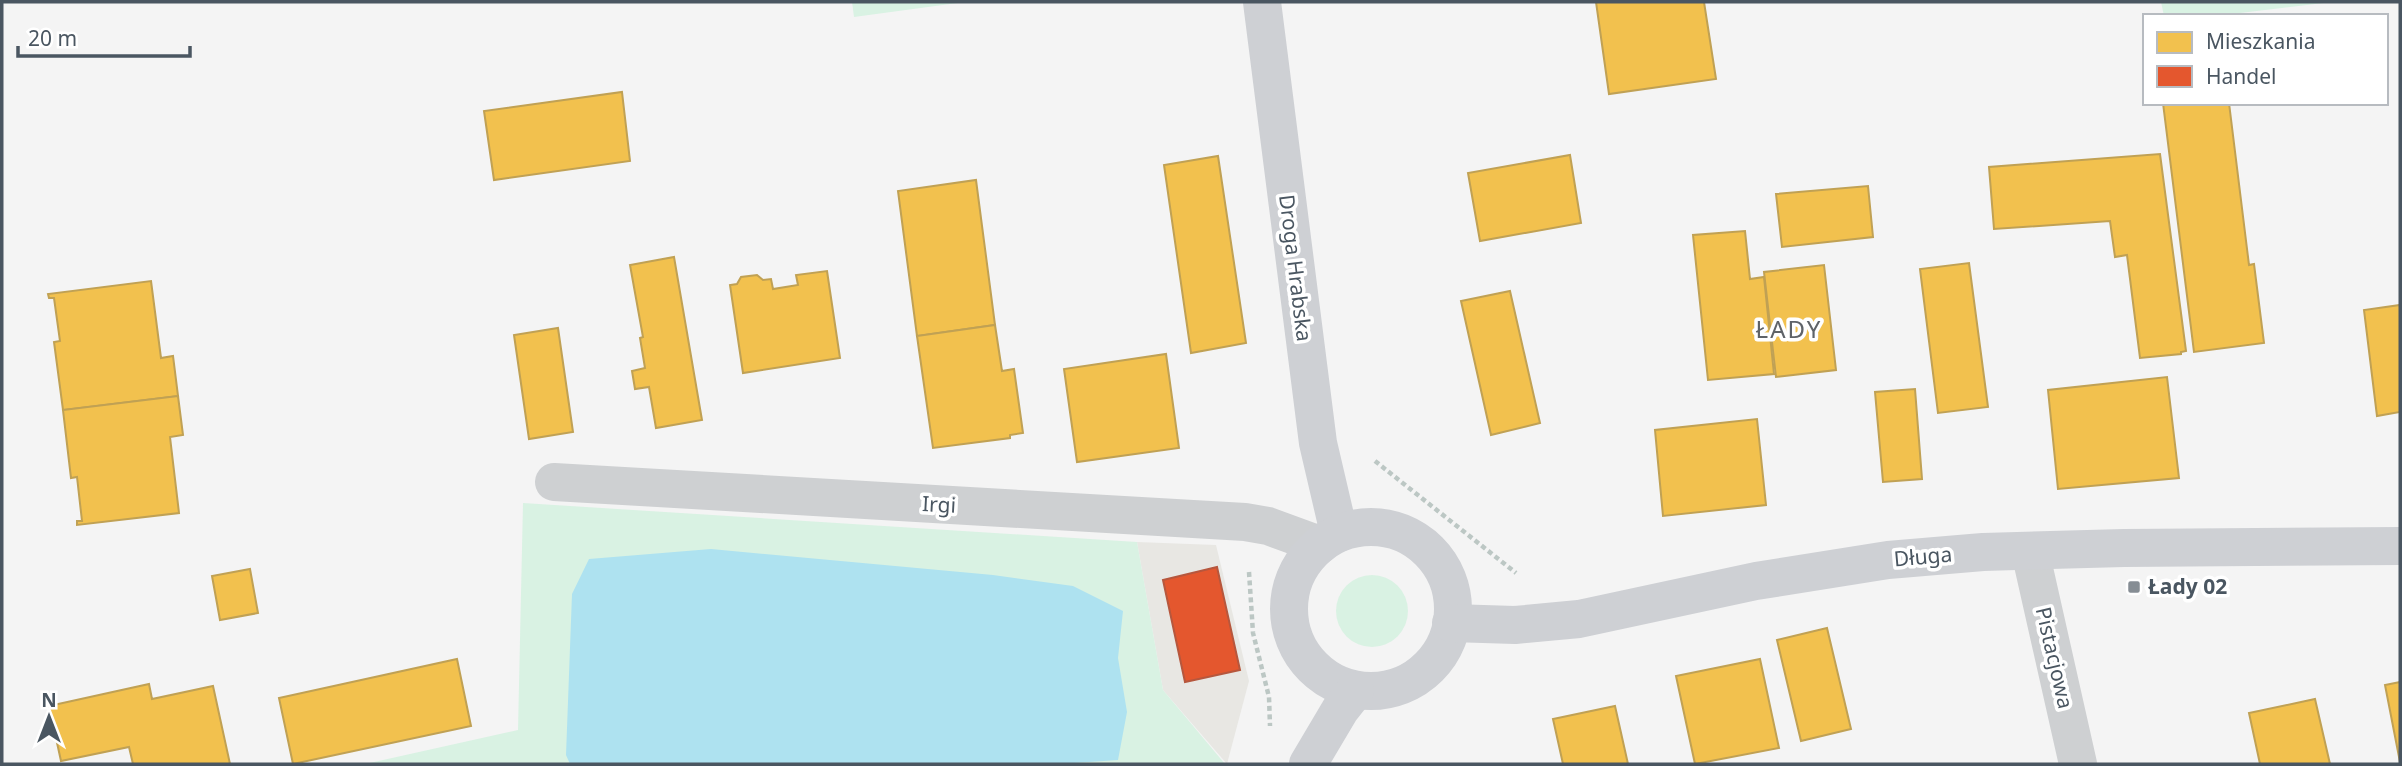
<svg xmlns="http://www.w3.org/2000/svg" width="2402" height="766" viewBox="0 0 2402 766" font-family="'Noto Sans',sans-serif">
<rect width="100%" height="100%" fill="#f4f4f4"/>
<path fill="#e8e7e3" d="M1137,542L1216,545L1249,681L1227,764L1163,690Z"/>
<g fill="#d9f2e3">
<path d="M852,2H965L854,17Z"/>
<path d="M2161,2H2332L2215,16H2164Z"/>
<path d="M523,503L1137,542L1163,690L1225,764H365L518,730Z"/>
<circle cx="1372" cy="611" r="36"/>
</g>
<path fill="#aee2f0" d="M711,549L993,575L1073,586L1123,611L1118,658L1127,712L1118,760L1060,764H570L566,755L572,594L589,559Z"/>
<g fill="#f2c14e" stroke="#c0a154" stroke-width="2">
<path d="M1596,2H1704L1716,79L1609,94Z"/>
<path d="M622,92L630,161L494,180L484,111Z"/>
<path d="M2163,103H2229L2249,265L2254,264L2264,343L2194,352Z"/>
<path d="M2160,154L2186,351L2181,352V354L2140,358L2127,255L2115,257L2110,221L1994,229L1989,167Z"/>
<path d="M1570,155L1581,223L1480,241L1468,173Z"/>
<path d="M1218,156L1246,343L1191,353L1164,165Z"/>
<path d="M976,180L995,325L917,336L898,191Z"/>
<path d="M1868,186L1873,237L1782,247L1776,194Z"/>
<path d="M1745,231L1750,279L1764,277L1774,374L1708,380L1693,235Z"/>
<path d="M674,257L702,420L656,428L649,387L635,389L632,371L645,368L640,338L643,337L630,265Z"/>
<path d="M1969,263L1988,407L1938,413L1920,269Z"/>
<path d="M1824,265L1836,370L1776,377L1764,272Z"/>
<path d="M827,271L840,358L743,373L730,285L737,284L741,277L757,275L763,280L771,279L773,289L798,285L796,275Z"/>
<path d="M151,281L161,358L173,356L178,396L63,410L54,342L60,341L54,298H49L48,294Z"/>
<path d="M1510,291L1540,423L1491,435L1461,301Z"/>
<path d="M2400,305V412L2377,416L2364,310Z"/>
<path d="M995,325L1002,371L1014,369L1023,433L1010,435V438L933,448L917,336Z"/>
<path d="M558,328L573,432L529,439L514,335Z"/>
<path d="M1166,354L1179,448L1077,462L1064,369Z"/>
<path d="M2167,377L2179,478L2058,489L2048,390Z"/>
<path d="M1915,389L1922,479L1883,482L1875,392Z"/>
<path d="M178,396L183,435L170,437L179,513L77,525V521H82L77,477L71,478L63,410Z"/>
<path d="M1757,419L1766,505L1663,516L1655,430Z"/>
<path d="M250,569L258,613L220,620L212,576Z"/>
<path d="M1827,628L1851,729L1801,741L1777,640Z"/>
<path d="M457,659L471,726L293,764L279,698Z"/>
<path d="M1760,659L1779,748L1695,764L1676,676Z"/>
<path d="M2400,682V762L2385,685Z"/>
<path d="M149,684L152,699L213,686L230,764H133L129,747L61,761L49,706Z"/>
<path d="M2315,699L2330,764H2260L2249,713Z"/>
<path d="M1615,706L1628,764H1563L1553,719Z"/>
</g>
<path fill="#e4572e" stroke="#b6573d" stroke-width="2" d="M1217,567L1240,670L1185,682L1163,580Z"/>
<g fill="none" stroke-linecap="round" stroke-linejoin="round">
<g stroke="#bcc7c4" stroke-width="4.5" stroke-dasharray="5 3.5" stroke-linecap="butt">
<path d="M1375,461L1516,573"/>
<path d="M1249,572L1253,633L1269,697L1270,726"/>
</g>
<g stroke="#ced0d2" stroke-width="38">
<path d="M554,482L1245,522L1268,526L1320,545"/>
<path d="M2030,551L2078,764"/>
</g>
<g stroke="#ced0d4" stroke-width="38">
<path d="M1262,2L1318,443L1339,533"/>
<circle cx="1371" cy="609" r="82"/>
<path d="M1451,623L1515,625L1579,619L1756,581L1888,560L1983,552L2124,548L2400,546"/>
<path d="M1308,764L1340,710L1355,691"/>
</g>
</g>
<rect fill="#868d94" stroke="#fff" stroke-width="2.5" x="2127" y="580" width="14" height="14" rx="3.5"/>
<g text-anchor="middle" stroke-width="7" stroke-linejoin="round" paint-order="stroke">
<g font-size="21" fill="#4a5661" stroke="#fff">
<text transform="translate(1295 268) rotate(83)" y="7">Droga Hrabska</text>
<text transform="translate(939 505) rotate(3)" y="7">Irgi</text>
<text transform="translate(1923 557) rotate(-5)" y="7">Długa</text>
<text transform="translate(2054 658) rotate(77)" y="7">Pistacjowa</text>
</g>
<g font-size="21" font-weight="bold" fill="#4a5661" stroke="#fff" text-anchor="start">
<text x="2148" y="594">Łady 02</text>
</g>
<g font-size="24" letter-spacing="2" fill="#5f6368" stroke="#fff">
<text x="1789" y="338">ŁADY</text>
</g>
</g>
<rect width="2402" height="766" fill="none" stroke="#4a5661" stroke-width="7"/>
<rect x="2143" y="14" width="245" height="91" fill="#ffffff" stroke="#b7bbc0" stroke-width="2"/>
<rect x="2157" y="32" width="35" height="21" fill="#f2c14e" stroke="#b7bbc0" stroke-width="2"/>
<text x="2206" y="49" font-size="21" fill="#4a5661">Mieszkania</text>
<rect x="2157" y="66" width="35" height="21" fill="#e4572e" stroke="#b7bbc0" stroke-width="2"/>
<text x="2206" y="84" font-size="21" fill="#4a5661">Handel</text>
<g transform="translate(49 717)" stroke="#ffffff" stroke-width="5" paint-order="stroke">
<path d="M0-5L12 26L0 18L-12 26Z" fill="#4a5661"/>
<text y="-10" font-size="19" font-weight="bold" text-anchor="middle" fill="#4a5661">N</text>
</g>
<path d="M18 46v10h172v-10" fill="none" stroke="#4a5661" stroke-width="3.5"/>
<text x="28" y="46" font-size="21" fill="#4a5661" stroke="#ffffff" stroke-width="5" paint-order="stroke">20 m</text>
</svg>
